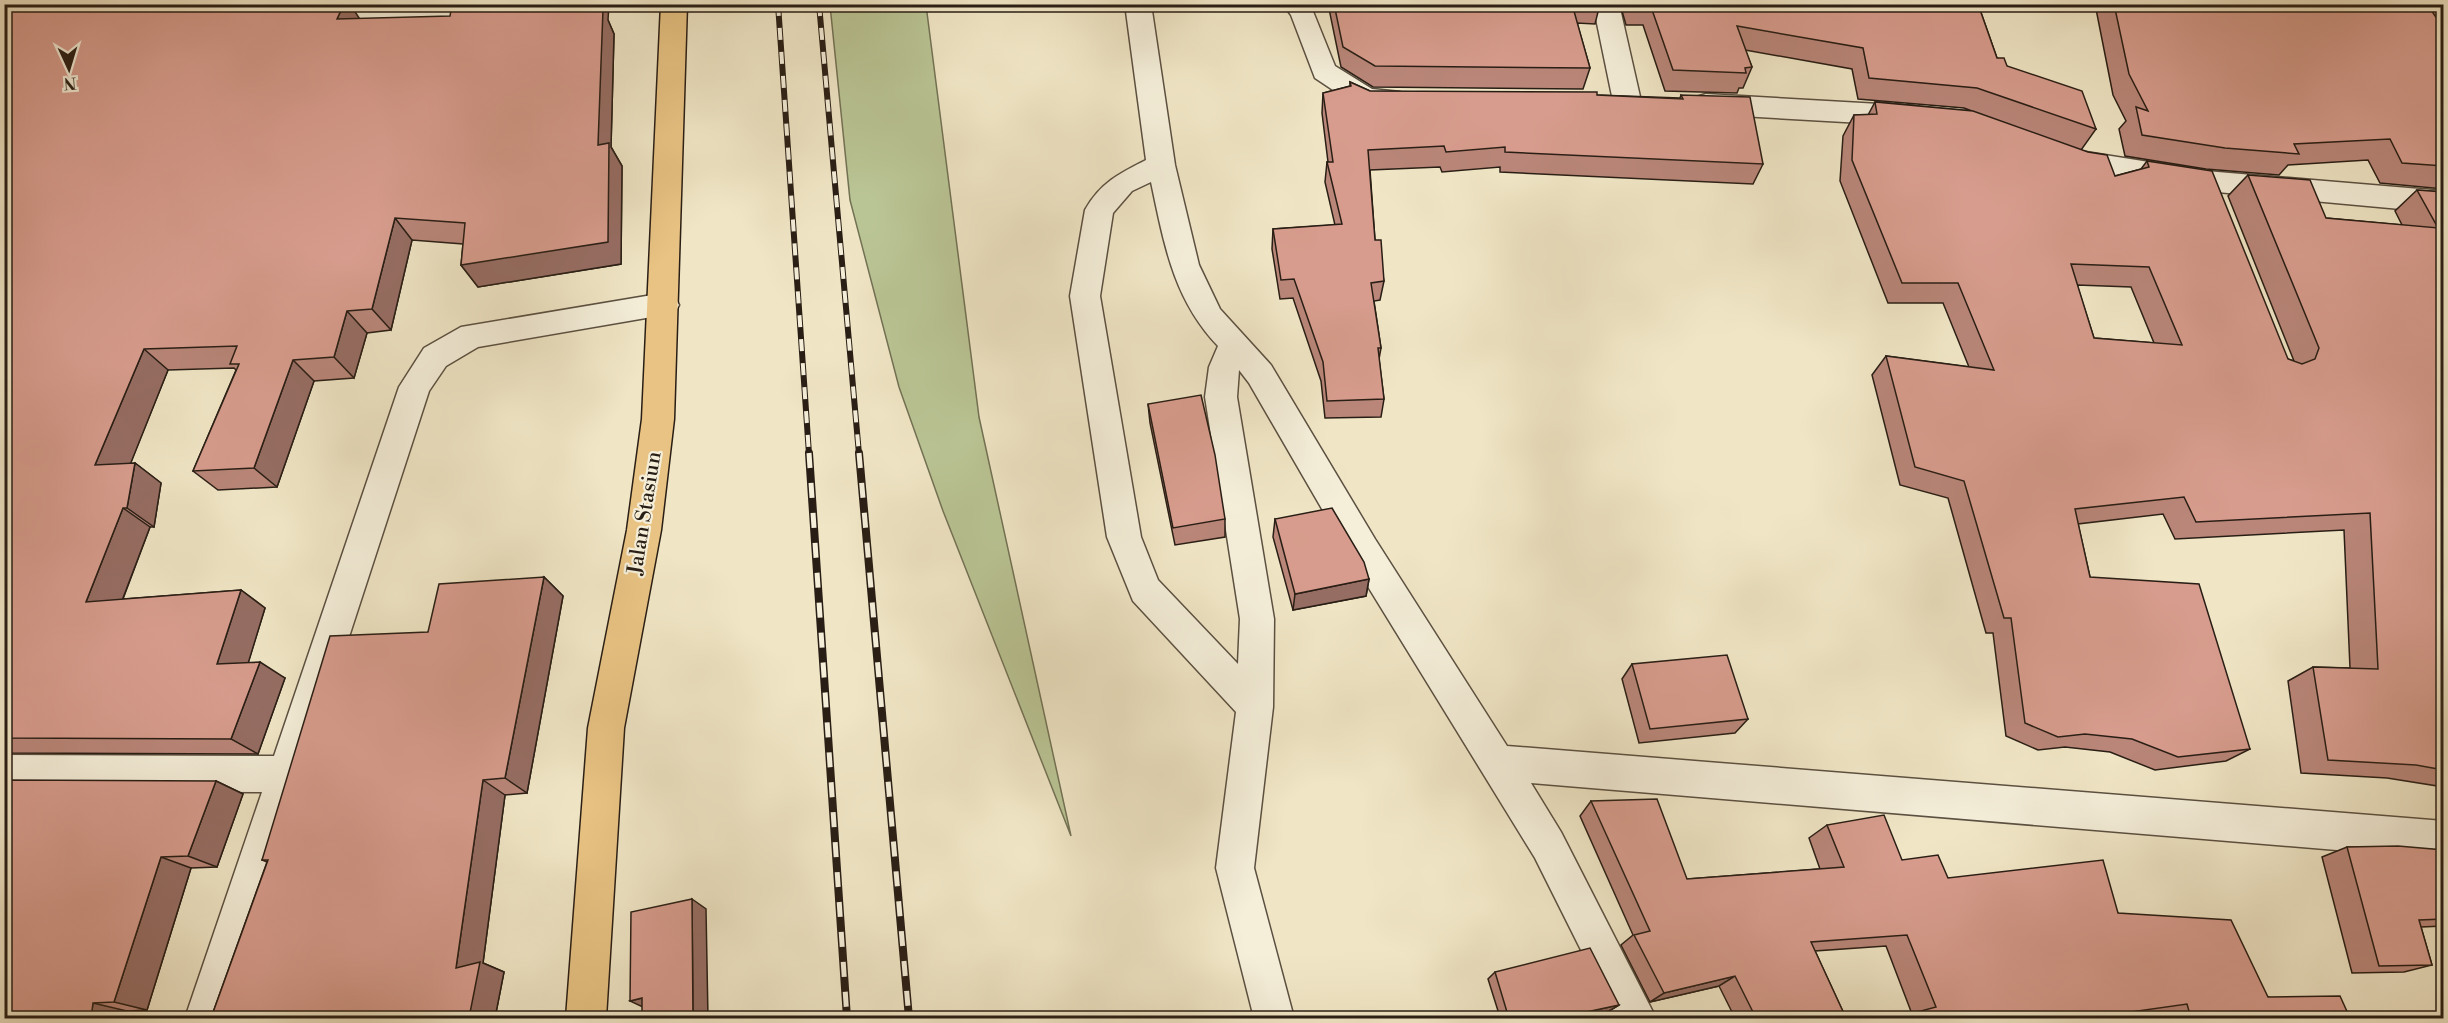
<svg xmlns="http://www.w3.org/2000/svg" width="2448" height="1023" viewBox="0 0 2448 1023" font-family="'Libre Bodoni',serif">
<rect width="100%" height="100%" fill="#f0e6c6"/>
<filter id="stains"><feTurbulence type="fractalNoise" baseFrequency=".00333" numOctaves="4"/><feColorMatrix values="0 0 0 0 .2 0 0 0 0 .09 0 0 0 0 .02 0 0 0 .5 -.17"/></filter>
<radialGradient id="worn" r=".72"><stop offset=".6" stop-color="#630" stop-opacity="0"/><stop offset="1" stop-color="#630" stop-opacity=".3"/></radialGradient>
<path fill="#bac595" stroke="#727255" stroke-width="1.5" d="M830,5H926L979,417L1071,836L943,511L899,387L850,200Z"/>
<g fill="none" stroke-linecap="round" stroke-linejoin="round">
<g stroke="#5b5041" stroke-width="3">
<g id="minor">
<path d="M225,4H567L563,10L554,13L379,23L238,13L229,10Z"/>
<path d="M1125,4H1151L1175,165L1199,265L1220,309L1271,365L1375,539L1507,746L2444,821V859L1531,783L1561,832L1656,1018H1615L1535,858L1351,559L1249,383L1239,370L1237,397L1274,619L1273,707L1254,868L1294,1018H1254L1216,868L1236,712L1133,601L1107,537L1070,296L1085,210C1100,183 1120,173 1146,160ZM1151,182C1164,243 1173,299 1218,346L1209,367L1205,397L1240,619L1238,664L1158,580L1141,537L1100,296L1113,213L1132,191Z"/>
<path d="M1283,4H1310L1335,66L1372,89L1400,92L1404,99L1400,106L1367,109L1357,106L1315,78L1291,15Z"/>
<path d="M1593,4H1619L1641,101L1637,108L1627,111L1617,108L1613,101Z"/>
<path d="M1706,94L1915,106L1925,109L1929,116L1925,123L1915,126L1706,114L1696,111L1692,104L1696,97Z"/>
<path d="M2067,149L2206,171L2444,191V213L2206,191L2067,169L2057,166L2053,159L2057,152Z"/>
<path d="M664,293L675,297L679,305L675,313L478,347L446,366L429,391L225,1018H185L262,792L4,791V755L274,756L399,387L424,348L461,327Z"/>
</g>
</g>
<g stroke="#291e15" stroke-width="3">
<path id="major" d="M661,4H687L674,419L661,530L624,728L606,1018H566L588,728L627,530L642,419Z"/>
</g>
<use href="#minor" fill="#f5efda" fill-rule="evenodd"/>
<use href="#major" fill="#e8c383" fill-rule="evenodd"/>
<g stroke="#291e15" stroke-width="6">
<g id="rail-far1">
<path d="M778,4L809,454"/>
<path d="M819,4L859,454"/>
</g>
</g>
<g stroke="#291e15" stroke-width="8">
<g id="rail">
<path d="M809,453L847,1018"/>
<path d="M859,453L909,1018"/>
</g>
</g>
<use href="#rail-far1" stroke="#f5efda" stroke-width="4" stroke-dasharray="12" stroke-linecap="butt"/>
<use href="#rail" stroke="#f5efda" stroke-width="5" stroke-dasharray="15" stroke-linecap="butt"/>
</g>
<g fill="#b98679" stroke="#291e15" stroke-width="1.5" fill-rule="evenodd">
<path d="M4,4L359,19L608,20L614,34L611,147L622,166L621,264L478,287L461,265L463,244L412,240L391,330L367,333L354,378L314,381L277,487L218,490L193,471L236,370L234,368L168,370L130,464L135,463L161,483L154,527H150L123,599L241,590L265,608L248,663L285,678L258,754L4,753Z"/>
<path d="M1328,4H1600L1595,24L1577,23L1590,68L1583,89L1373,87L1341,67Z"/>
<path d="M1620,4H1978L1997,58L2007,66L2096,129L2081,150L2115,176L2141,169L2147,161L2288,359L2294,361L2228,196L2248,175L2326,218L2402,225L2395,211L2417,190L2444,192V787L2387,778L2301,773L2288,681L2313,667L2350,668L2344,530L2175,539L2163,514L2078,524L2090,577L2250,749L2226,761L2155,770L2110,752L2065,747L2038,750L2006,736L1993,633H1986L1948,498L1900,485L1872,375L1886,356L1969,367L1943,303H1888L1840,181L1843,136L1854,115H1868L1875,102L1972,111L1964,108L1858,99L1852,69L1745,50L1752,67L1743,88H1739L1737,93L1665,91L1643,25H1626ZM2077,285L2131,287L2154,343L2094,338Z"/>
<path d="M2095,4H2444V189L2380,183L2368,160L2288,165L2279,175L2206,169L2125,156L2119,129L2126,121L2113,95Z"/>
<path d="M1350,82L1370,91L1597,95L1680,98L1681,95L1763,164L1753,184L1500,172V167L1442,172L1440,167L1370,170L1375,240L1384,281L1380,300L1374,301L1381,348L1379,359L1384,399L1381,417L1325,418L1321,381L1293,298L1280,299L1272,249L1273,229L1335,225L1325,182L1327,162H1328L1322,113L1323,93L1350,86Z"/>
<path d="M1148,404L1225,519V537L1175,545L1150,423Z"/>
<path d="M1275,519L1369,579L1366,596L1293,610L1273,537Z"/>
<path d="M544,577L563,596L527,793L505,795L483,963L504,972L495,1018H211L267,862L262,860L428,632Z"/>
<path d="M1632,664L1748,719L1735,733L1639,743L1622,679Z"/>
<path d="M216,781L243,794L217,867L191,868L147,1010L4,1018Z"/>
<path d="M1591,801L1687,879L1820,869L1809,838L1827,825L1902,860L1948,878L2118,913L2268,997L2350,1018H2158L2156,1013L2116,1018H1895L1912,1014L1886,946L1815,951L1846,1018H1735L1719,986L1650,1002L1621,945L1633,935L1580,816Z"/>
<path d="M2347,847L2444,850V926L2421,927L2432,965L2404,972L2352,973L2322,857Z"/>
<path d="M1495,972L1619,1005L1609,1011L1587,1016L1588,1018H1483L1499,1014L1488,979Z"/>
</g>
<g fill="#966d63" stroke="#291e15" stroke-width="1.5">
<path d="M344,4H350L363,24L337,19Z"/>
<path d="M595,4H609L608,20L614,34L611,147L622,166L621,264L478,287L461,265L598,145Z"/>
<path d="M395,218L412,240L391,330L372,309Z"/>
<path d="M347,311L367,333L354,378L334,357Z"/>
<path d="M144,349L168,370L122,485L95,465Z"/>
<path d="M293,360L314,381L277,487L254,468Z"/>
<path d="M135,463L161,483L154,527L127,508Z"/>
<path d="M123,508L150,527L115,619L86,602Z"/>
<path d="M544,577L563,596L527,793L505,778Z"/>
<path d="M1369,579L1366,596L1293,610L1295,594Z"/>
<path d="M241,590L265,608L243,680L217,664Z"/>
<path d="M260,662L285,678L258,754L231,739Z"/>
<path d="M483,780L505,795L483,963L504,972L495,1018H469L456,968Z"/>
<path d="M216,781L243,794L217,867L188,856Z"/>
<path d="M161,857L191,868L147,1010L114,1002Z"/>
<path d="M692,899L706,909L708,1018H693Z"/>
<path d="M1735,976L1719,986L1650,1002L1664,993Z"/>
<path d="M642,998L647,1009L630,1001Z"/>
<path d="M93,1003L127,1011L126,1018H91Z"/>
<path d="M1619,1005L1609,1011L1577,1018L1586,1012Z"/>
</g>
<g fill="#d79c8d" stroke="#291e15" stroke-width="1.5" fill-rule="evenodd">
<path d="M4,4H344L337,19L450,16L452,4H595L594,10L603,9L598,145L609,143L608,242L461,265L465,223L395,218L372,309L347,311L334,357L293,360L254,468L193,471L239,364H230L237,346L144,349L95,465L135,463L127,508H123L86,602L241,590L217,664L260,662L231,739L4,738Z"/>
<path d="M1334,4H1572L1590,68L1375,66L1343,47Z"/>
<path d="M1650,4H1978L1997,58H2004L2007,66L2082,91L2096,129L1977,88L1869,78L1863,48L1737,26L1752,67L1745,68L1746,73L1673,70Z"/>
<path d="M2114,4H2427L2444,29V166L2402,163L2390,139L2294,144L2299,154L2225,148L2142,135L2136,107L2148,111L2129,74Z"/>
<path d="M1350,82L1370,91L1597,92V95L1683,99L1681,95L1750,97L1763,164L1505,152V147L1446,152L1444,146L1368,150L1375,240H1381L1384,281L1371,283L1381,348H1378L1384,399L1327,401L1323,362L1294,279L1281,280L1273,229L1342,224L1327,162H1333L1323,93L1351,86Z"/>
<path d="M1875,102L1973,111L2088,152L2107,155L2115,176L2149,167L2147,161L2212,171L2288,359L2302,364L2315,359L2319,348L2248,175L2310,180L2326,218L2438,228L2417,190L2444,192V770L2416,765L2328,760L2313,667L2378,669L2370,513L2196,522L2184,497L2075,509L2090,577L2199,584L2250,749L2178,757L2132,739L2085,734L2058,737L2025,723L2011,618H2004L1964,481L1915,467L1886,356L1994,370L1958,283H1902L1852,160L1854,115L1877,114ZM2071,264L2149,267L2182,345L2094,338Z"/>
<path d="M1201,395L1215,455L1225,519L1173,528L1148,404Z"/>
<path d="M1332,508L1364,562L1369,579L1295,594L1275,519Z"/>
<path d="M544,577L505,778L483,780L456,968L480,962L469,1018H211L268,860H262L330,636L428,632L439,584Z"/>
<path d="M1727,655L1748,719L1650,729L1632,664Z"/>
<path d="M4,780L216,781L188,856L161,857L114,1002L93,1003L91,1018H4Z"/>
<path d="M1657,799L1687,879L1844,867L1827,825L1884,815L1902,860L1938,855L1948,878L2103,860L2118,913L2231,920L2268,997L2340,996L2350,1018H2191L2187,1004L2088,1018H1895L1936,1007L1907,935L1811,942L1846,1018H1756L1735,976L1664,993L1634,935L1650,931L1591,801Z"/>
<path d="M2398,846L2444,850V919L2419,920L2432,965L2379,966L2347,847Z"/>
<path d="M692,899L693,1018H642V998L630,1001L631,912Z"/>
<path d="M1590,948L1619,1005L1586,1012L1588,1018H1484L1507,1012L1495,972Z"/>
</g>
<g text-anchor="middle" stroke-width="4.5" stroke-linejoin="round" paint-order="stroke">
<g font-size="21" fill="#291e15" stroke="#f5efda">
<text transform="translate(644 513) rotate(-81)" y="7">Jalan Stasiun</text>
</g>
</g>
<rect width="2448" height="1023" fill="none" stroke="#f0e6c6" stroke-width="24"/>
<rect x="6" y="6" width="2436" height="1011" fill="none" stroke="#291e15" stroke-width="3"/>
<rect x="12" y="12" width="2424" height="999" fill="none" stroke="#291e15" stroke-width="1.5"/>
<g transform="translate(69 69) rotate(176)" stroke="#f5efda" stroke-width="4.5" paint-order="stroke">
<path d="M0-4.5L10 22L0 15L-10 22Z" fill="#291e15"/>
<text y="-9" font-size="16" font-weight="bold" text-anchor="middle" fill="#291e15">N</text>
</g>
<rect width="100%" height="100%" filter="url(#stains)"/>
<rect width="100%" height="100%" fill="url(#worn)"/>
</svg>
